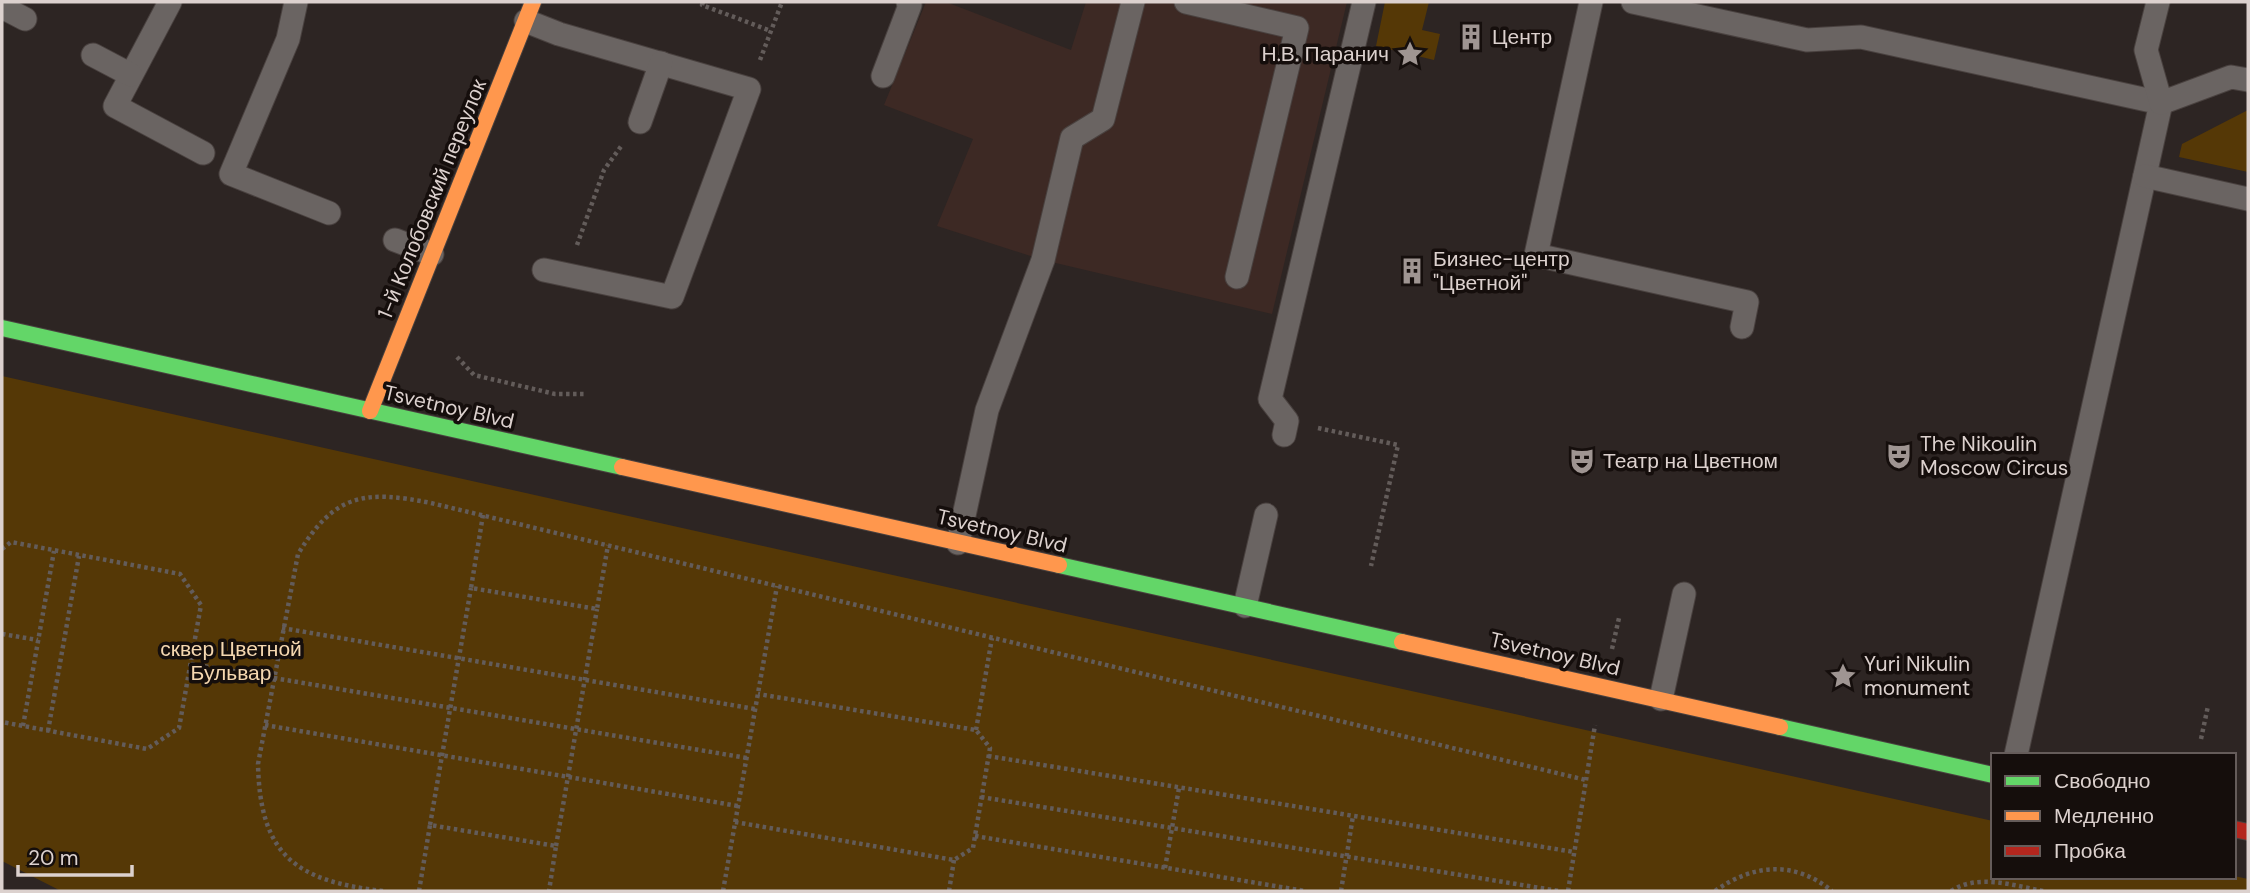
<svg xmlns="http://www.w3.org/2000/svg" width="2250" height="893" viewBox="0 0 2250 893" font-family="'DM Sans',sans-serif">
<rect width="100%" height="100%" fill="#2d2523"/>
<path fill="#3d2924" d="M926,2H946L1071,50L1086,2H1347L1272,314L1043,260L937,226L973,139L884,105Z"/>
<g fill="#553806">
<path d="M1385,2H1429L1422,30L1440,34L1434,60L1376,46Z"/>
<path d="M2248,110V172L2179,157L2182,144Z"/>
<path d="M2,376L1993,821V877L2234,876L2248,879V891H61L2,861Z"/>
</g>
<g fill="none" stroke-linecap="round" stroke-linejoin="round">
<g stroke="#49413f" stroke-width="25">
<g id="lane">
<path d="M170,2L115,106L203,153"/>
<path d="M296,2L288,39L231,174L329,213"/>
<path d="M1186,2L1297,28L1237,277"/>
<path d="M1591,2L1536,255L1747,302L1742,327"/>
<path d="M1633,2L1807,40L1861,37L2161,103L2016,755"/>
<path d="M2158,2L2146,50L2161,103L2231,77L2248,80"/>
<path d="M2,7L25,19"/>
<path d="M526,21L559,34L749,89L672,297L544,270"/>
<path d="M93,55L131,75"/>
<path d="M883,76L910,5L908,2"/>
<path d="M640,122L661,63"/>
<path d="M2145,176L2248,199"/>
<path d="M395,240L432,254"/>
<path d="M1284,435L1287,421L1270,399L1364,2"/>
<path d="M958,543L987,410L1043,260L1072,138L1103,119L1133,2"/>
<path d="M1245,606L1266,515"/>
<path d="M1661,699L1684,594"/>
</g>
</g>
<g stroke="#49413f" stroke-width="18">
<g id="fast">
<path d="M2,328L622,467"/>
<path d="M1059,565L1402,642"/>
<path d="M1780,727L1993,775"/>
</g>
</g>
<g stroke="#49413f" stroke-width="18">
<g id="slow">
<path d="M370,411L533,2"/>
<path d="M622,467L1059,565"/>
<path d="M1402,642L1780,727"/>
</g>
</g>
<g stroke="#49413f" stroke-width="18">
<path id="jam" d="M2234,829L2248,832"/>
</g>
<g stroke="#635c5a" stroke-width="4.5" stroke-dasharray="3.5 3.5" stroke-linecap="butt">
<path d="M703,2L702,5L771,31"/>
<path d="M760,60L782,2"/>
<path d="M577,245L604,170L622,145"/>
<path d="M457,357L474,375L555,394H585"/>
<path d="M1318,428L1398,445L1371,566"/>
<path d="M483,515L471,588L597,609L608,545"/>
<path d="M2,549L11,542L180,574L201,605L179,728L147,749L2,722"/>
<path d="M282,628L755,709"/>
<path d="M2,634L38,640"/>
<path d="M1612,649L1619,618"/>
<path d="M191,664L747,758"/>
<path d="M265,725L738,806"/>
<path d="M23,726L54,551"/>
<path d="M976,730L992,638"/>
<path d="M48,731L79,556"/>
<path d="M2201,739L2208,706"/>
<path d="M988,756L1574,852"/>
<path d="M981,797L1559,891"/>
<path d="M735,822L954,860L973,848L975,836L990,748L976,730L758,694"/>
<path d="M430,825L471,588"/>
<path d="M975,836L1305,891"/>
<path d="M556,846L597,609"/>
<path d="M1165,868L1179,788"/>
<path d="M383,891C296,881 260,856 258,764L298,554C335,493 365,490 431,503L1586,780"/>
<path d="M419,891L430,825L556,846L549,891"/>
<path d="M723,891L777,586"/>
<path d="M949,891L954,860"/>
<path d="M1341,891L1353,816"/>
<path d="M1568,891L1595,725"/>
<path d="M1715,891C1753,864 1794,860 1832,891"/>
<path d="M1951,891C1979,873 2014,886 2044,891"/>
</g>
<use href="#lane" stroke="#6a6462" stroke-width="23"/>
<use href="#fast" stroke="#63d668" stroke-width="16"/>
<use href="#slow" stroke="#ff974d" stroke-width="16"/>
<use href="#jam" stroke="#b3261e" stroke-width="16"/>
</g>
<defs>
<g id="building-bare" transform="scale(2.1)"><path d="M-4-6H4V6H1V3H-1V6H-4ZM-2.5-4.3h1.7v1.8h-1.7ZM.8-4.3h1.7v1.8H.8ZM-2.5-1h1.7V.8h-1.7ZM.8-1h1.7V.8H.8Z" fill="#9f9592" stroke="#150e0c" stroke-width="2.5" paint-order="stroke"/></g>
<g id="sight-bare" transform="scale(2.1)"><path d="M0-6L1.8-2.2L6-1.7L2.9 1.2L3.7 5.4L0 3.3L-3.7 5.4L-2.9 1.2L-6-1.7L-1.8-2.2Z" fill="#9f9592" stroke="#150e0c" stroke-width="2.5" paint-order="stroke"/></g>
<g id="theatre-bare" transform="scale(2.1)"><path d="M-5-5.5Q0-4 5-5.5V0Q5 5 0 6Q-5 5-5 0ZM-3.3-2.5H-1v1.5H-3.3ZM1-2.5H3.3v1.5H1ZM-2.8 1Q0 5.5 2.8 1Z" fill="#9f9592" stroke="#150e0c" stroke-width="2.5" paint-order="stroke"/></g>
</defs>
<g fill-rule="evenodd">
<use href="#building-bare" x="1471" y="37"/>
<use href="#sight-bare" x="1410" y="54"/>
<use href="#building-bare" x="1412" y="271"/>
<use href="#theatre-bare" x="1899" y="456"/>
<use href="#theatre-bare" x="1582" y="461"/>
<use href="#sight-bare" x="1843" y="676"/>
</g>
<g text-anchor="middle" stroke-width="7" stroke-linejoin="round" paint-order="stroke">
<g font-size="21" fill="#dcd1ce" stroke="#150e0c" text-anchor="start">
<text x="1492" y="44">Центр</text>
<text x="1389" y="61" text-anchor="end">Н.В. Паранич</text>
<text x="1433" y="266">Бизнес-центр<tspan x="1433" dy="24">"Цветной"</tspan></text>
<text x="1920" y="451">The Nikoulin<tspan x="1920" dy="24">Moscow Circus</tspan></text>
<text x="1603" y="468">Театр на Цветном</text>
<text x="1864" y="671">Yuri Nikulin<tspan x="1864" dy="24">monument</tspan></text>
</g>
<g font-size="21" fill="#dcd1ce" stroke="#150e0c">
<text transform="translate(432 199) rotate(-68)" y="7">1-й Колобовский переулок</text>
<text transform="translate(449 407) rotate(13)" y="7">Tsvetnoy Blvd</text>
<text transform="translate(1002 531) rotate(13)" y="7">Tsvetnoy Blvd</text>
<text transform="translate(1555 654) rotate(13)" y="7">Tsvetnoy Blvd</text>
</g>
<g font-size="21" fill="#f5d7b0" stroke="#150e0c">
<text x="231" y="656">сквер Цветной<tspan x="231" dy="24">Бульвар</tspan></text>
</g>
</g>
<rect width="2250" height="893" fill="none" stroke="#dcd1ce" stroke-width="7"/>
<rect x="1991" y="753" width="245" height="126" fill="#150e0c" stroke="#655c5a" stroke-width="2"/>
<rect x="2005" y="776" width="35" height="10" fill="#63d668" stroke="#655c5a" stroke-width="2"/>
<text x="2054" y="788" font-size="21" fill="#dcd1ce">Свободно</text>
<rect x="2005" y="811" width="35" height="10" fill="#ff974d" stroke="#655c5a" stroke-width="2"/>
<text x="2054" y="823" font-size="21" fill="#dcd1ce">Медленно</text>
<rect x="2005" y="846" width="35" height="10" fill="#b3261e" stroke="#655c5a" stroke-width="2"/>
<text x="2054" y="858" font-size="21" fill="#dcd1ce">Пробка</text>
<path d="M18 865v10h114v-10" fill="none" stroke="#dcd1ce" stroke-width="3.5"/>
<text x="28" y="865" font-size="21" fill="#dcd1ce" stroke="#150e0c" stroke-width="5" paint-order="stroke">20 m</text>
</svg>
